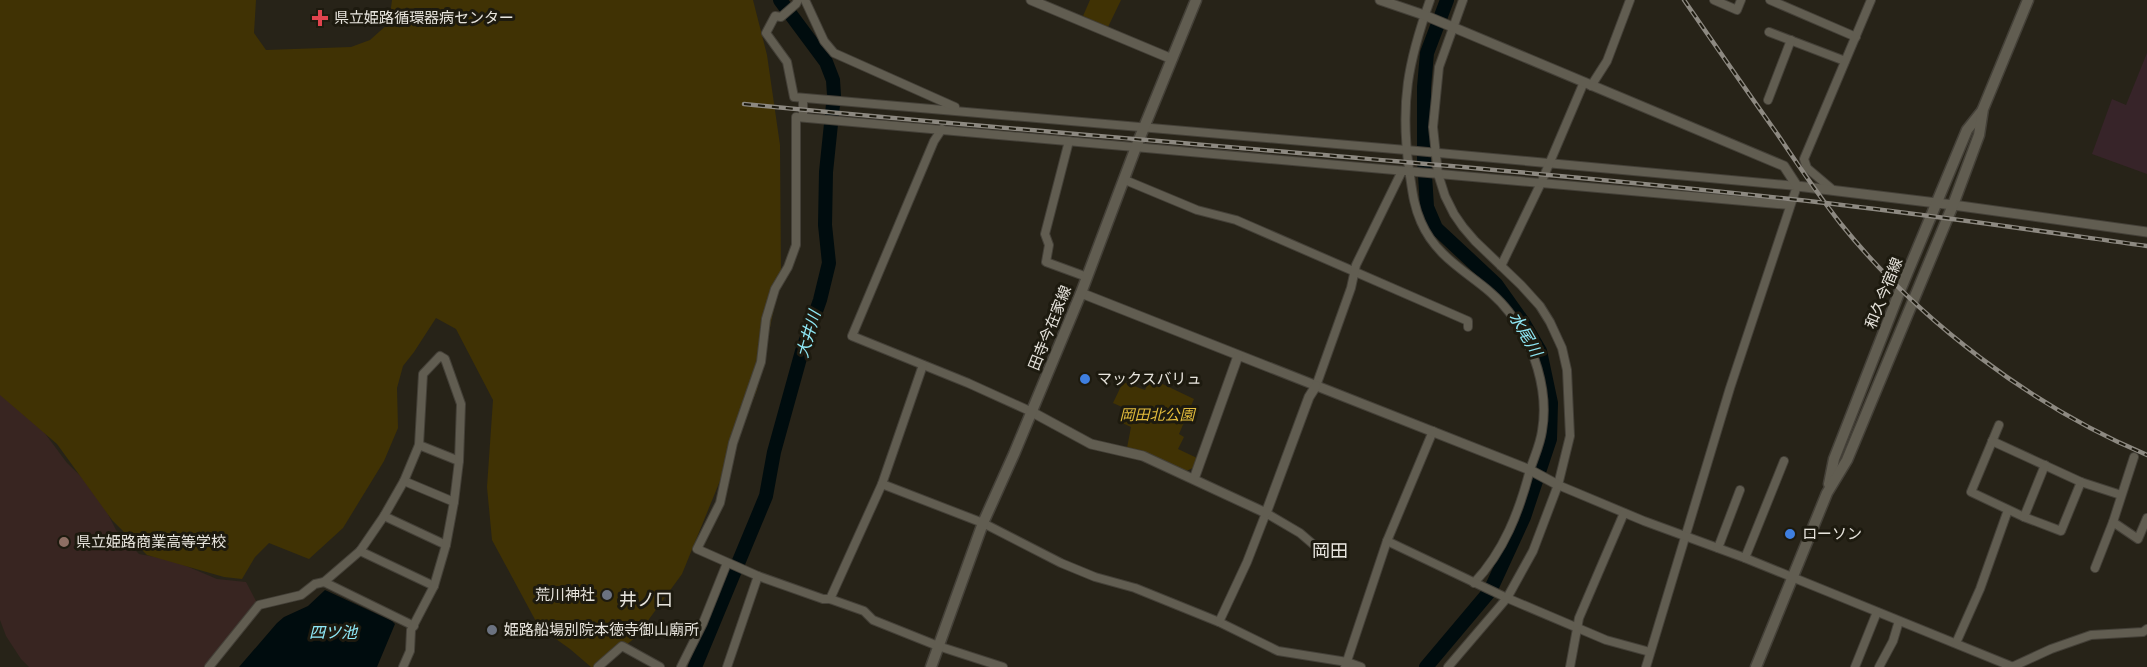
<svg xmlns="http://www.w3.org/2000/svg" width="2147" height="667" viewBox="0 0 2147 667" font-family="Georgia,'Noto Sans JP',serif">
<rect width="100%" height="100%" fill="#272318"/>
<path fill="#372429" d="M2147,53V174L2092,154L2112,99L2126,105Z"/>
<path fill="#382521" d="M0,393L35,420L67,463L97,492L116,530L139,554L172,560L217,579L246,582L256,601L204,667H29L21,659L6,636L0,620Z"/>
<g fill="#403204">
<path d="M0,0H256L254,33L266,50L351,47L370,40L389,23L392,0H753L767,55L780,145L781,275L757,390L682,574L636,637L599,667H591L570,649L539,627L492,540L487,487L493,400L456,329L436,318L414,352L403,366L397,388L398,428L384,461L343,528L309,559L269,543L255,557L242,579L224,577L147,555L112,520L57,444L0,395Z"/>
<path d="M1090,0H1121L1108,27L1083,16Z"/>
<path d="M1150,378L1194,399L1179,434L1184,437L1178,449L1197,458L1193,468L1184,472L1127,448L1131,427L1118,421L1122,407L1113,403L1123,382L1145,390Z"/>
</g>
<path fill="#000c0e" d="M325,590L392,621L395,624L377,667H239L277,623L284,617L308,606Z"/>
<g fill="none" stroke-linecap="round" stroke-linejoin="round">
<g stroke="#000c0e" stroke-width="14">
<path d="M695,667L766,496L774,452L802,351L820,300L829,263L825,225L826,172L834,95L833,80L826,62L780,0"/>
<path d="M1426,667L1490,591L1524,517L1550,439L1551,403L1540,351L1523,322L1496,284L1436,228L1427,207L1424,159V87L1427,53L1447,0"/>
</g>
<g stroke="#444038" stroke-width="10">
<g id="minor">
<path d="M798,0L796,4L781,17L775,16L766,33L787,62L794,97L1406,150L1797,186L1730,388L1646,667"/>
<path d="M805,0L824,41L834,53L955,107"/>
<path d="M1430,0C1408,62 1400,103 1409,169C1412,188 1413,204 1421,222C1440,266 1483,277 1509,312C1534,344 1549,391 1542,431C1540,445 1534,457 1530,470C1519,512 1504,551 1474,583"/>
<path d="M1714,0L1737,10L1741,0"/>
<path d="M1770,0L1856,37"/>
<path d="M1769,32L1845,61"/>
<path d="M1591,86L1607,61L1630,0"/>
<path d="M803,98V117"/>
<path d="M1768,100L1791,40"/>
<path d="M942,129L934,141L852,336L968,383L1032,412"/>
<path d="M1069,141L1045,234L1049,245L1046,262L1087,277"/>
<path d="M1125,180L1197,210L1236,220L1468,321V327"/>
<path d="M1833,190L1807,168L1804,159L1871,0"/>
<path d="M1501,266L1541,183L1584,82"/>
<path d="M1316,386L1351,288L1356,265L1402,171"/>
<path d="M1999,425L1971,492L2024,517L2061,531L2081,482"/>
<path d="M1992,441L2081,482L2121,495"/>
<path d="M419,445L459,461"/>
<path d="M404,481L454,502"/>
<path d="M882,484L983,523L1061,563L1095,577L1135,588L1219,622L1278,651L1347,662L1361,667"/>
<path d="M1558,485L1644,521L1745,558L2013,667"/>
<path d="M384,516L446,545"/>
<path d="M2024,517L2045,465"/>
<path d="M2113,522L2138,539L2147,518"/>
<path d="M1387,541L1507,598L1606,640L1650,652"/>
<path d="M1718,548L1740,490"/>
<path d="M360,551L434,586"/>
<path d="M1745,558L1784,461"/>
<path d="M2095,568L2113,522L2134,457"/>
<path d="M324,582L414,626"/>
<path d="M830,599L882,484L923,365"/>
<path d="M1219,622L1247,562L1266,513L1300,533L1314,545"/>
<path d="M1956,643L1980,589L2008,510"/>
<path d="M209,667L259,605L301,595L315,584L324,582L360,551L384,516L404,481L419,445L423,374L440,356L445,359L461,404L459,461L454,502L446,545L434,586L411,630L410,651L403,667"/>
<path d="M598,667L622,646L660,667"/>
<path d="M681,667L703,623L727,563"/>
<path d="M727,667L758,576"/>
<path d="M1003,667L938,646L873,620L864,611L830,599H823L758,576L697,549L720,503L733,443L761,362L766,319L775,289L788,267L796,245V117L1790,205"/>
<path d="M1345,667L1387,541L1433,431"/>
<path d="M1448,667L1507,598L1533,551L1558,485L1570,436L1567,370L1562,348L1550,322L1540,306L1521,285L1475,241L1463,227L1454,214L1445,196L1438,174L1433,127L1439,67L1463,0"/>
<path d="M1570,667L1579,618L1624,513"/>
<path d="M1855,667L1877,612"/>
<path d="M1879,667L1893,641L1899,621"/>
<path d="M2012,667L2051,649L2091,635L2143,632L2147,629"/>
</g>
</g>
<g stroke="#444038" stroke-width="11">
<g id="tertiary">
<path d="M1031,0L1172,59"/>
<path d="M1380,0L1424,15L1784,166L1797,186L1953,205L2147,232"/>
<path d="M1081,293L1530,470L1558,485"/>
<path d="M1032,412L1091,444L1143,456L1266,513L1309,397L1316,386"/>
<path d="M1194,479L1238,356"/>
</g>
</g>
<g stroke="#444038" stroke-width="13">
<g id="secondary">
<path d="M1829,484L1834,459L1901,288L1967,130L1982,111"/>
<path d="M931,667L983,523L1014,454L1081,293L1136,147L1196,0"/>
<path d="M1756,667L1827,493L1847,460L1953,205L1979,135L1983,109L2028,0"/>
</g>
</g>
<use href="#minor" stroke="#615d51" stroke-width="8"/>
<use href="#tertiary" stroke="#615d51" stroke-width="9"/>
<use href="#secondary" stroke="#615d51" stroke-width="10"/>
<g stroke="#8d8981" stroke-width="4.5">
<g id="rail">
<path d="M1684,0C1715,45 1746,90 1778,135C1798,165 1818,195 1841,224C1919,321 2033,407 2147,455"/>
<path d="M744,104C1089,138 1436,161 1781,198C1904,211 2025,229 2147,246"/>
</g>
</g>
<use href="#rail" stroke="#1d1a0f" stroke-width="2" stroke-dasharray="7" stroke-linecap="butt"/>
</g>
<path fill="#e0444e" stroke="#1d1a0f" stroke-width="2" d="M317 9h6v6h6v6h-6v6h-6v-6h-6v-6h6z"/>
<g fill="#3f7fe0" stroke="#1d1a0f" stroke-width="2">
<circle cx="1085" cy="379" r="6"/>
<circle cx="1790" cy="534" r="6"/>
</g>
<circle fill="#8d6e63" stroke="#1d1a0f" stroke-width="2" cx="64" cy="542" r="6"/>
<g fill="#6b7280" stroke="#1d1a0f" stroke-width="2">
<circle cx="607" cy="595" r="6"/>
<circle cx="492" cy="630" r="6"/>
</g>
<g text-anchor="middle" stroke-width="6" stroke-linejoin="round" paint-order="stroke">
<g font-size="15" fill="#e7e4dd" stroke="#1d1a0f" text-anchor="start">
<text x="334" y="23">県立姫路循環器病センター</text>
<text x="1097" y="384">マックスバリュ</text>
<text x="1802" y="539">ローソン</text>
<text x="76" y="547">県立姫路商業高等学校</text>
<text x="595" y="600" text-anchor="end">荒川神社</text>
<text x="504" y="635">姫路船場別院本徳寺御山廟所</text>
</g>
<g font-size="15" fill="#e7e4dd" stroke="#1d1a0f">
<text transform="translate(1884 293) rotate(-68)" y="5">和久今宿線</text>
<text transform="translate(1050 328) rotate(-68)" y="5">田寺今在家線</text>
</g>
<g font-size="15" font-style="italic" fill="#e3bc3c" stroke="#1d1a0f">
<text x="1157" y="420">岡田北公園</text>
</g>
<g font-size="16" font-style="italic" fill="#8fe8f6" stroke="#1d1a0f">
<text transform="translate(808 334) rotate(-74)" y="6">大井川</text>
<text transform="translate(1526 334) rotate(60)" y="6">水尾川</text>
<text x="333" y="638">四ツ池</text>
</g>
<g font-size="18" fill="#e7e4dd" stroke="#1d1a0f">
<text x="1330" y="557">岡田</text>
<text x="646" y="606">井ノ口</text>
</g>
</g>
</svg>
